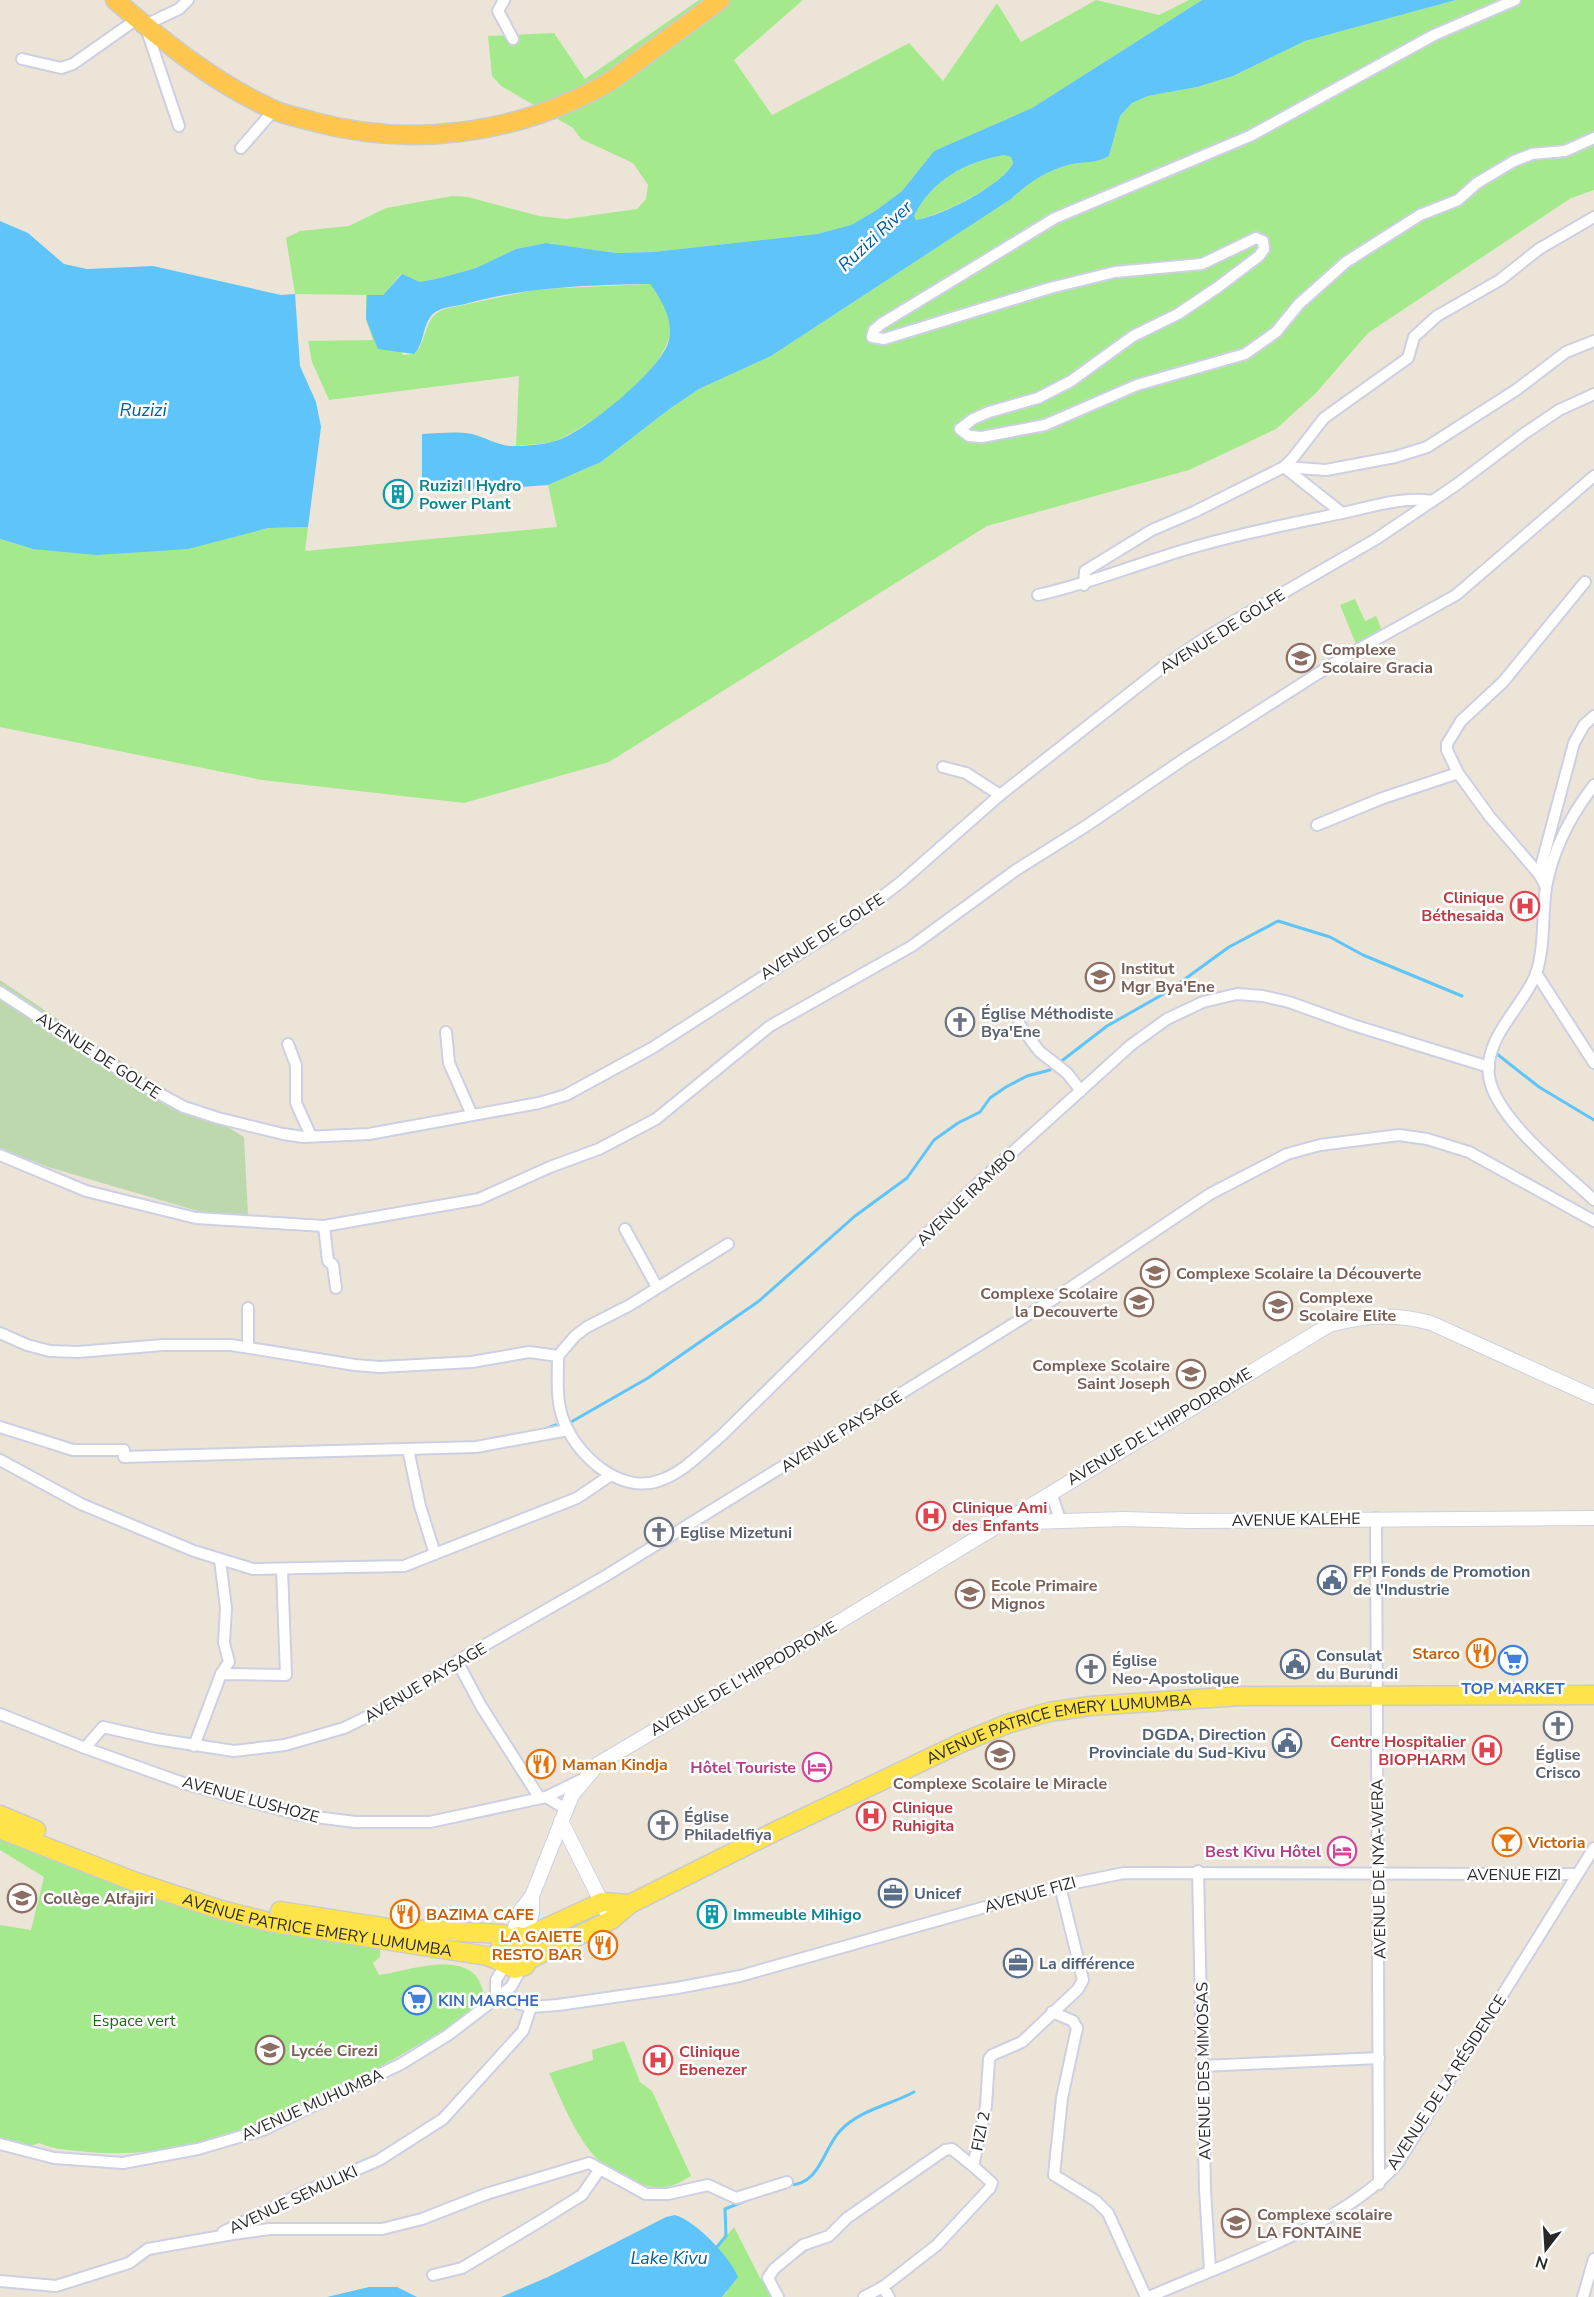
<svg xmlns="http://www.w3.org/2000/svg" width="1594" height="2297" viewBox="0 0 1594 2297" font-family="'Nunito Sans',sans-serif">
<rect width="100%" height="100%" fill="#ece5d7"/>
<g fill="#a5e98d">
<path d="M699,0H803L734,60L772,115L909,43L943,81L997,3L1021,42L1096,0L1159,15L1189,0H1202L1032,108L934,151L902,191L875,211L851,225L817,234L653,252L616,253L546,243L516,249L476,268L440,278L420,282L401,274L383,295L403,355L414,354C429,340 422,318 444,309L539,289L650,284C657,295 668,307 670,321C677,364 597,421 562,438C550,445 530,444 516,446L519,376L329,400L312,362L308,341L373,340L366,319V295L295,294L286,238L300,231L349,226L386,208L452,196L468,197L539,216L566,219L637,209L646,199L648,185L633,163L581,139L573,128L501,86L492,76L488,36L554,33L585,79Z"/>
<path d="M1456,0H1594V190L1571,198L1368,333L1316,393L1276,429L1189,470L987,526L609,762L464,803L262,780L0,727V539L33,549L232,536L268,528L308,527L305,551L557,527L548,485L601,462L668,410L699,389L771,356L1011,199C1027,184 1046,171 1068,165C1083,161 1096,164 1109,156L1120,116L1132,103L1148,96L1197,87L1233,76L1305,41Z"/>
<path d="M1004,155L1011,157L1013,163C1001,187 942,214 916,220L914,216C932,180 965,162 1004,155Z"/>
<path d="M1355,599L1365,621L1376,616L1383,633L1356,644L1340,605Z"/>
<path d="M0,1828L147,1886L381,1940L380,1957L373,1963L379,1975C409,1971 473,1946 483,1991C472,2019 434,2035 409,2050C313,2108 204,2162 88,2152C71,2150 54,2150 39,2143L28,2147L18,2141L11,2143L0,2138V1925L31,1930L44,1877L0,1850Z"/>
<path d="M624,2041L640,2082L652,2091L691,2176C685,2179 678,2184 671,2186C644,2193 605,2171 590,2151C572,2128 561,2099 549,2073L593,2060L592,2050Z"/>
<path d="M734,2227L760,2278L776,2297H722L727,2292L716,2248Z"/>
</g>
<path fill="#bed8ad" d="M0,980L108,1053L244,1137L248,1215L201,1212L48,1167L0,1148Z"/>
<g fill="#5ec4fa" fill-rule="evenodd">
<path d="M1202,0H1456L1305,41L1233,76L1197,87L1148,96L1132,103L1120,116L1109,156C1096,164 1083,161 1068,165C1046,171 1027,184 1011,199L771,356L699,389L668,410L601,462L548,485L482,490L422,485V434C439,433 455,431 472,434C488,438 499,447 516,446C529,446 549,444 561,439C589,428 659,371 668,343C675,321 662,301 650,284C587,285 526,287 465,304C456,306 442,307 434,313C422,323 425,344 414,354L378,349L366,319L367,295H383L402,274L420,282L440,278L476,268L516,249L546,243L616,253L653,252L817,234L851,225L875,211L902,191L934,151L1032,108ZM1004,155L1011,157L1013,163C1002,186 941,216 916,220L914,216C932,180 965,162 1004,155Z"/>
<path d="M0,221L28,233L64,264L87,269L153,266L281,295L295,294L300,366L316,402L321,427L308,527L268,528L188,549L96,555L33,549L0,539Z"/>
<path d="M675,2215C696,2221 730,2257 738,2277L722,2297H501L548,2277L666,2217Z"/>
<path d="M369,2287H397L417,2297H327Z"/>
</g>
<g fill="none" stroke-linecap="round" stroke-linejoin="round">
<g stroke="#5ec4fa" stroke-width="3">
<path d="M1497,1054L1539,1087L1594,1120"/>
<path d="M1059,1063L1107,1026L1167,992L1229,947L1278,921L1330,937L1363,955L1462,996"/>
<path d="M571,1422L648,1378L759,1301L855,1216L907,1178L934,1140L958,1123L980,1112L990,1098L1006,1087L1027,1076L1050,1070"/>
<path d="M545,1429L556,1425"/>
<path d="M789,2185C820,2185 823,2149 840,2131C859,2110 890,2105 914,2092"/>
<path d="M716,2248L726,2236L725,2209L752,2198"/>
</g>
<g stroke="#cdcfe3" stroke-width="14">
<g id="minor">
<path d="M504,0L498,11L513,39"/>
<path d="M1515,0L1434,35L1250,136L1055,218L881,324L874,330L872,337L884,339L1050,288L1115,272L1202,264L1256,238L1263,241L1264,249L1259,256L1218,287L1178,314L1133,336L1071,381L1038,398L989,412L973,419L960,429L969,436L982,437L1045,425L1137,385L1245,354L1276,332L1299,304L1346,262L1420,215L1458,200L1477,183L1514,161L1532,154L1565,151L1594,138"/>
<path d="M22,59L61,68L73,64L137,19"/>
<path d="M179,126L145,25L179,9L188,0"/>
<path d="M241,148L274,110"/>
<path d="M1284,467L1326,470L1395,457L1427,447L1516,390L1566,352L1594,341"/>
<path d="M1284,467L1342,513"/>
<path d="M1084,585L1085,571L1152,530L1194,512L1284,467L1293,458L1324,418L1408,358L1414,337L1437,316L1500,280L1539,249L1594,217"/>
<path d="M1038,595C1079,586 1116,572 1156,559C1217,538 1280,526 1342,513C1371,507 1403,496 1432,501"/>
<path d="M943,767L966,773L1000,795"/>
<path d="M1594,785C1571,815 1553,849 1546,887C1542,915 1545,947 1536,974C1523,1007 1484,1037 1489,1076C1494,1117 1564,1172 1594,1200"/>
<path d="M1317,825L1383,798L1458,773"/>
<path d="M1539,874L1574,743L1584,725L1594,716"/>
<path d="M1546,887L1539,874L1490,817L1458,773L1447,750V744L1461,721L1503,682L1585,582"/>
<path d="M1536,973L1594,1063"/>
<path d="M0,992L136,1081L184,1107L218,1118L283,1134L303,1137L369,1134L539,1103L566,1095L652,1048L850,921L901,882L1000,795L1164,666L1205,638L1376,539L1456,485L1525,433L1559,410L1594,394"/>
<path d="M1019,1024L1039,1051L1067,1073L1081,1091"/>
<path d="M446,1032L449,1063L472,1115"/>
<path d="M288,1044L296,1065V1103L311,1136"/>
<path d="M0,1155L86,1191L196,1218L324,1226L479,1199L550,1167L599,1149L656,1119L770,1026L912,946L1016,870L1086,826L1184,759L1339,660L1456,595L1594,476"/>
<path d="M324,1226L328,1261L333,1265L336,1288"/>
<path d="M625,1229L657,1287"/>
<path d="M0,1333L27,1345L50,1351L78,1352L163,1345H231L355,1365L380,1367L472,1362L529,1352L558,1356"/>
<path d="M248,1347V1308"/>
<path d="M558,1356C558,1376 556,1397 562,1416C574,1454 620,1496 661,1480C684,1472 703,1451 721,1436L975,1186L1131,1045L1167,1019L1203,1002L1237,994L1263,996L1289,1002L1353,1025L1489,1067"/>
<path d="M558,1356L575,1336L587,1327L630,1305L728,1244"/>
<path d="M0,1427L73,1450H124V1457L476,1447L568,1430"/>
<path d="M408,1449L420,1506L435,1554"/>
<path d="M0,1460L81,1504L194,1551L253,1569L404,1566L577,1498L611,1475"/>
<path d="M1051,1492L1060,1520"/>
<path d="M1376,1518L1379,2184"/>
<path d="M220,1560L226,1608L224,1643L229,1662L221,1674"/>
<path d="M457,1661L481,1706L539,1797"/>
<path d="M0,1714L85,1748L186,1784L300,1815L355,1822H430L546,1797L583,1779"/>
<path d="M194,1746L221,1674L286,1675L282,1569"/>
<path d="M85,1748L103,1727L156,1739L234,1751L285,1745L344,1728L389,1706L457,1661L607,1575L1052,1300L1210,1194L1287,1154L1320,1145L1399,1135L1427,1139L1469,1152L1594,1221"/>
<path d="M546,1797L566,1809"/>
<path d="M1198,1871L1205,2190L1210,2270"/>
<path d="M496,1997L531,2007L558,2005L677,1988L740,1976L1060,1886L1124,1873L1577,1874"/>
<path d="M496,1997V1980L505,1965"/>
<path d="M1052,2012L1073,2021L1077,2028L1062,2098L1054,2175L1096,2201L1108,2213L1146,2297"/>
<path d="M1203,2066L1379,2058"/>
<path d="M0,2144L54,2158L123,2163L198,2149L263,2130L401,2064L448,2035L511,1987L521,1969"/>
<path d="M223,2232L304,2192L379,2160L443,2119L523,2031L531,2007"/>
<path d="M433,2275L462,2268L537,2223L582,2195L600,2169"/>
<path d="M0,2281L56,2286L129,2263L148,2249L233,2234L270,2229H382L422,2219L486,2194L589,2163L646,2194H668L708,2185L736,2198L787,2182"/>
<path d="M778,2297L768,2278L774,2269L803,2245L829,2236L847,2218L945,2150L952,2149L973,2166"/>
<path d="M864,2297L883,2287"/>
<path d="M889,2297L883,2287L937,2245L990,2188L992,2183L973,2166L986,2106L989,2059L992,2055L1022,2042L1078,1989L1083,1980L1060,1886"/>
<path d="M1149,2297C1225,2263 1343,2226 1397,2164L1594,1848"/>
<path d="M1583,2297L1594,2259"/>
</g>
</g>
<g stroke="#cdcfe3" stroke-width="16">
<g id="tertiary">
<path d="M1002,1523L1124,1519L1189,1521L1594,1518"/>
<path d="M561,1821L606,1911"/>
<path d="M512,1937L521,1910L532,1896L572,1795L598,1764L824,1631L1329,1325C1365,1315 1395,1313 1431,1323L1594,1397"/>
<path d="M524,1938L532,1913V1896"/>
</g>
</g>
<g stroke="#cbcbcb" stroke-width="21">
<g id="primary">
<path d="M0,1815L36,1830"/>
<path id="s1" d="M0,1829L133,1881L221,1910L269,1922L487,1956L502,1962"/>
<path d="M280,1911L389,1928L502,1934"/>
<path d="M502,1934L505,1940L518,1936L529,1942L533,1952L525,1966L515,1969L502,1962L500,1950Z"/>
<path d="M524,1938L602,1902L630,1904"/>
<path id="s2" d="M532,1958L611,1920L630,1904L774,1832L961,1743L1007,1724L1049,1712L1090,1706L1241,1696L1594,1695"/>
</g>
</g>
<g stroke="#cbcbcb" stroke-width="21">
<path id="trunk" d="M115,0C164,42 213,82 272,109C284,115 298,117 311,121C408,148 514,135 602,86C617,78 630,66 643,57C669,38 694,19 720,0"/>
</g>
<use href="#minor" stroke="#fff" stroke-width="10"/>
<use href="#tertiary" stroke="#fff" stroke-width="14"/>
<use href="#primary" stroke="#fee34a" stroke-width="18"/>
<use href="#trunk" stroke="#fec64d" stroke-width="18"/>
</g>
<defs>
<g id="building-ring" transform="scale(1.5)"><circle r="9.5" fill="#fff" stroke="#0f9aa8" stroke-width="1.5"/><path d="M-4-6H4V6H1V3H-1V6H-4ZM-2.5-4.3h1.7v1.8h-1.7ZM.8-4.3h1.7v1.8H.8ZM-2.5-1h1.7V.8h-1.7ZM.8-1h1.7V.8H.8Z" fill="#0f9aa8"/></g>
<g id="school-ring" transform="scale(1.5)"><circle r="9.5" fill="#fff" stroke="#8d6e63" stroke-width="1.5"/><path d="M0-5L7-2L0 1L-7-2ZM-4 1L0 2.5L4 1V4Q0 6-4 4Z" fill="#8d6e63"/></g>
<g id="hospital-ring" transform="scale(1.5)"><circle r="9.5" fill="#fff" stroke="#e0444e" stroke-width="1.5"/><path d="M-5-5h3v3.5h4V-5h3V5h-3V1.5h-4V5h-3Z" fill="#e0444e"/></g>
<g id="church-ring" transform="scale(1.5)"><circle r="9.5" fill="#fff" stroke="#6b7280" stroke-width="1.5"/><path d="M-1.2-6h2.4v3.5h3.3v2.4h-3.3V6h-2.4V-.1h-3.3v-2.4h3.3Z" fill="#6b7280"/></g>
<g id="civic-ring" transform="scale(1.5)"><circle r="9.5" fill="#fff" stroke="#5c6f8a" stroke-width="1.5"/><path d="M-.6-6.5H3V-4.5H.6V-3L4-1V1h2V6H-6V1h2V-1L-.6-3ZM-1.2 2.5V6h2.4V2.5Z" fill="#5c6f8a"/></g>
<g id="restaurant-ring" transform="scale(1.5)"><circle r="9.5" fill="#fff" stroke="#e8710a" stroke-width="1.5"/><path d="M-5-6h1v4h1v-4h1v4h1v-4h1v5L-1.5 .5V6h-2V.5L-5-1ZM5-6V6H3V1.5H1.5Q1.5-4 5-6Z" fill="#e8710a"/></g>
<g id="supermarket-ring" transform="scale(1.5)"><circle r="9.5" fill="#fff" stroke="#3f7fe0" stroke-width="1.5"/><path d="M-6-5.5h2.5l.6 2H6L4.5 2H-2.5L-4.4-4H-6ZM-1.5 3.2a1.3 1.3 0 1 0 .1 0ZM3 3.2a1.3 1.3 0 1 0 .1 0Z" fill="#3f7fe0"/></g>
<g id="hotel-ring" transform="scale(1.5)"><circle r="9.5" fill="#fff" stroke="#d1479c" stroke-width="1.5"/><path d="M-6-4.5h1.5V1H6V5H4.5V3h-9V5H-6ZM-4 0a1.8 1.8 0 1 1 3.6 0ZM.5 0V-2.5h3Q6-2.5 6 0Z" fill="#d1479c"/></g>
<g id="bar-ring" transform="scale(1.5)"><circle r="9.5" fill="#fff" stroke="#e8710a" stroke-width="1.5"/><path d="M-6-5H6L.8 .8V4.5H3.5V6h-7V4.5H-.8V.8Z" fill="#e8710a"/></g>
<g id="office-ring" transform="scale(1.5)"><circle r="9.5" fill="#fff" stroke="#5c6f8a" stroke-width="1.5"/><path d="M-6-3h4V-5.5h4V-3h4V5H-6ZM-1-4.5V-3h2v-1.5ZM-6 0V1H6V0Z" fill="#5c6f8a"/></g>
</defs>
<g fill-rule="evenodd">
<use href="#building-ring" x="398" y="494"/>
<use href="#school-ring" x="1301" y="658"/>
<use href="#hospital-ring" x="1525" y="906"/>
<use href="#school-ring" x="1100" y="977"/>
<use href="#church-ring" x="960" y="1022"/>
<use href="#school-ring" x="1155" y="1273"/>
<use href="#school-ring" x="1139" y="1302"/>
<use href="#school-ring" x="1278" y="1306"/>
<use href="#school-ring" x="1191" y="1374"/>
<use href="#hospital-ring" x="931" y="1516"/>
<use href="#church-ring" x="659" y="1532"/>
<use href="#civic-ring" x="1332" y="1580"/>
<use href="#school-ring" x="970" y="1594"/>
<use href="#restaurant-ring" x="1481" y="1653"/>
<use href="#supermarket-ring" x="1513" y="1660"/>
<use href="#civic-ring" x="1295" y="1664"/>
<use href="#church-ring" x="1091" y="1669"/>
<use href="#church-ring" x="1558" y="1726"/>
<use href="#civic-ring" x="1287" y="1743"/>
<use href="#hospital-ring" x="1487" y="1750"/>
<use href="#school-ring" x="1000" y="1755"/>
<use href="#restaurant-ring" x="541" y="1764"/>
<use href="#hotel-ring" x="817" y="1767"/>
<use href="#hospital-ring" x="871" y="1816"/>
<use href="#church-ring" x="663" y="1825"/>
<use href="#bar-ring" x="1507" y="1842"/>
<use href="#hotel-ring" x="1342" y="1851"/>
<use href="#office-ring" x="893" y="1893"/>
<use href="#school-ring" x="22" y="1898"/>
<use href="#restaurant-ring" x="405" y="1914"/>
<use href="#building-ring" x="712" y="1914"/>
<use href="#restaurant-ring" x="603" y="1945"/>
<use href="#office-ring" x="1018" y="1963"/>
<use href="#supermarket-ring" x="417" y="2000"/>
<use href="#school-ring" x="270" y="2050"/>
<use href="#hospital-ring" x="658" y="2060"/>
<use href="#school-ring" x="1236" y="2223"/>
</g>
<g text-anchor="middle" stroke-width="5" stroke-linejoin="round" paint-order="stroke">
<g font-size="16" font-weight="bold" fill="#0d838f" stroke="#fff" text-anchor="start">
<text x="419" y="491">Ruzizi I Hydro<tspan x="419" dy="18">Power Plant</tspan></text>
<text x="733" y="1920">Immeuble Mihigo</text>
</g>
<g font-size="16" fill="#282828" stroke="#fff">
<text transform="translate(1222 631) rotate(-32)" y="6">AVENUE DE GOLFE</text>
<text transform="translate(822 936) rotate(-33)" y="6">AVENUE DE GOLFE</text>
<text transform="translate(99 1055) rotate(33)" y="6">AVENUE DE GOLFE</text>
<text transform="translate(966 1197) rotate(-44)" y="6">AVENUE IRAMBO</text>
<text transform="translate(1159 1426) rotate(-31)" y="6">AVENUE DE L'HIPPODROME</text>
<text transform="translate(841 1431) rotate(-32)" y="6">AVENUE PAYSAGE</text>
<text transform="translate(1296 1519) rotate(-1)" y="6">AVENUE KALEHE</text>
<text transform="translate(743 1678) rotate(-30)" y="6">AVENUE DE L'HIPPODROME</text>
<text transform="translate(425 1682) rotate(-31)" y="6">AVENUE PAYSAGE</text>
<text dy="6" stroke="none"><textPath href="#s2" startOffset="580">AVENUE PATRICE EMERY LUMUMBA</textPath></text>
<text transform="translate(251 1799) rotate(15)" y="6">AVENUE LUSHOZE</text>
<text transform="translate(1378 1869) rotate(-91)" y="6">AVENUE DE NYA-WERA</text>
<text x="1514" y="1880">AVENUE FIZI</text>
<text transform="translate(1030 1894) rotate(-16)" y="6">AVENUE FIZI</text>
<text dy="6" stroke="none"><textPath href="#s1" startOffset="333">AVENUE PATRICE EMERY LUMUMBA</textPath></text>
<text transform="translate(1203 2071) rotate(-91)" y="6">AVENUE DES MIMOSAS</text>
<text transform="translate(1446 2082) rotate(-57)" y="6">AVENUE DE LA RÉSIDENCE</text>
<text transform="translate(312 2104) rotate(-24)" y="6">AVENUE MUHUMBA</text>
<text transform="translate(980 2131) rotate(-79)" y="6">FIZI 2</text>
<text transform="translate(293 2199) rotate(-25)" y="6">AVENUE SEMULIKI</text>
</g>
<g font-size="16" font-weight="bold" fill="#785e54" stroke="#fff" text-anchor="start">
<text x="1322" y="655">Complexe<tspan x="1322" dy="18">Scolaire Gracia</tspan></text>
<text x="1121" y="974">Institut<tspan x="1121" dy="18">Mgr Bya'Ene</tspan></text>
<text x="1176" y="1279">Complexe Scolaire la Découverte</text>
<text x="1118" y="1299" text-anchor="end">Complexe Scolaire<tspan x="1118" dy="18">la Decouverte</tspan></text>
<text x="1299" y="1303">Complexe<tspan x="1299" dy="18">Scolaire Elite</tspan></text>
<text x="1170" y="1371" text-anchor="end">Complexe Scolaire<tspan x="1170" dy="18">Saint Joseph</tspan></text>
<text x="991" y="1591">Ecole Primaire<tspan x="991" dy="18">Mignos</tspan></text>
<text x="1000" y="1789" text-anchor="middle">Complexe Scolaire le Miracle</text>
<text x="43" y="1904">Collège Alfajiri</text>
<text x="291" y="2056">Lycée Cirezi</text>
<text x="1257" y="2220">Complexe scolaire<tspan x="1257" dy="18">LA FONTAINE</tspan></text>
</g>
<g font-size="16" font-weight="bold" fill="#be3a42" stroke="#fff" text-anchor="start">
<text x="1504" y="903" text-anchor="end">Clinique<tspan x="1504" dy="18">Béthesaida</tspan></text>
<text x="952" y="1513">Clinique Ami<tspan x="952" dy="18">des Enfants</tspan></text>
<text x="1466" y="1747" text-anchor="end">Centre Hospitalier<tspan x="1466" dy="18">BIOPHARM</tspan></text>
<text x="892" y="1813">Clinique<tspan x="892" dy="18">Ruhigita</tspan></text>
<text x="679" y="2057">Clinique<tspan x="679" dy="18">Ebenezer</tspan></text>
</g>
<g font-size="16" font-weight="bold" fill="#5b616d" stroke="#fff" text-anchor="start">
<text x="981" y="1019">Église Méthodiste<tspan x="981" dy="18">Bya'Ene</tspan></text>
<text x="680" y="1538">Eglise Mizetuni</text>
<text x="1112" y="1666">Église<tspan x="1112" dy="18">Neo-Apostolique</tspan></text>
<text x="1558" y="1760" text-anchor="middle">Église<tspan x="1558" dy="18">Crisco</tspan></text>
<text x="684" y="1822">Église<tspan x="684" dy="18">Philadelfiya</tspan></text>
</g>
<g font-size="16" font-weight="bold" fill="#4e5e75" stroke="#fff" text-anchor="start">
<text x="1353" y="1577">FPI Fonds de Promotion<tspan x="1353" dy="18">de l'Industrie</tspan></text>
<text x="1316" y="1661">Consulat<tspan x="1316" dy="18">du Burundi</tspan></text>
<text x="1266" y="1740" text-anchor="end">DGDA, Direction<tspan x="1266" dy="18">Provinciale du Sud-Kivu</tspan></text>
<text x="914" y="1899">Unicef</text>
<text x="1039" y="1969">La différence</text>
</g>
<g font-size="16" font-weight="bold" fill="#c56008" stroke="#fff" text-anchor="start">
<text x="1460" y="1659" text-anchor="end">Starco</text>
<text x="562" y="1770">Maman Kindja</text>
<text x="1528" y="1848">Victoria</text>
<text x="426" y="1920">BAZIMA CAFE</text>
<text x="582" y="1942" text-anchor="end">LA GAIETE<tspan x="582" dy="18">RESTO BAR</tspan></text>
</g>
<g font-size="16" font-weight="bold" fill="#366cbe" stroke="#fff">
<text x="1513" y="1694">TOP MARKET</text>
<text x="438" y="2006" text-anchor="start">KIN MARCHE</text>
</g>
<g font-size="16" font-weight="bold" fill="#b23c85" stroke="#fff" text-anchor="end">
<text x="796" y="1773">Hôtel Touriste</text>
<text x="1321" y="1857">Best Kivu Hôtel</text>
</g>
<g font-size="16" fill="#1d6b12" stroke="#fff">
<text x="134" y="2026">Espace vert</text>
</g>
<g font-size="18" font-style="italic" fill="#005ea4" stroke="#fff">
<text transform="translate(875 236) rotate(-43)" y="6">Ruzizi River</text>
<text x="143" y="416">Ruzizi</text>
<text x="669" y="2264">Lake Kivu</text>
</g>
</g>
<g transform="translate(1546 2249) rotate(197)" stroke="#ffffff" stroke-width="4.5" paint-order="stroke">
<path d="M0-4.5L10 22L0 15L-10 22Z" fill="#282828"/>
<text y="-9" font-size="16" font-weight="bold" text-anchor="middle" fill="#282828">N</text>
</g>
</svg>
